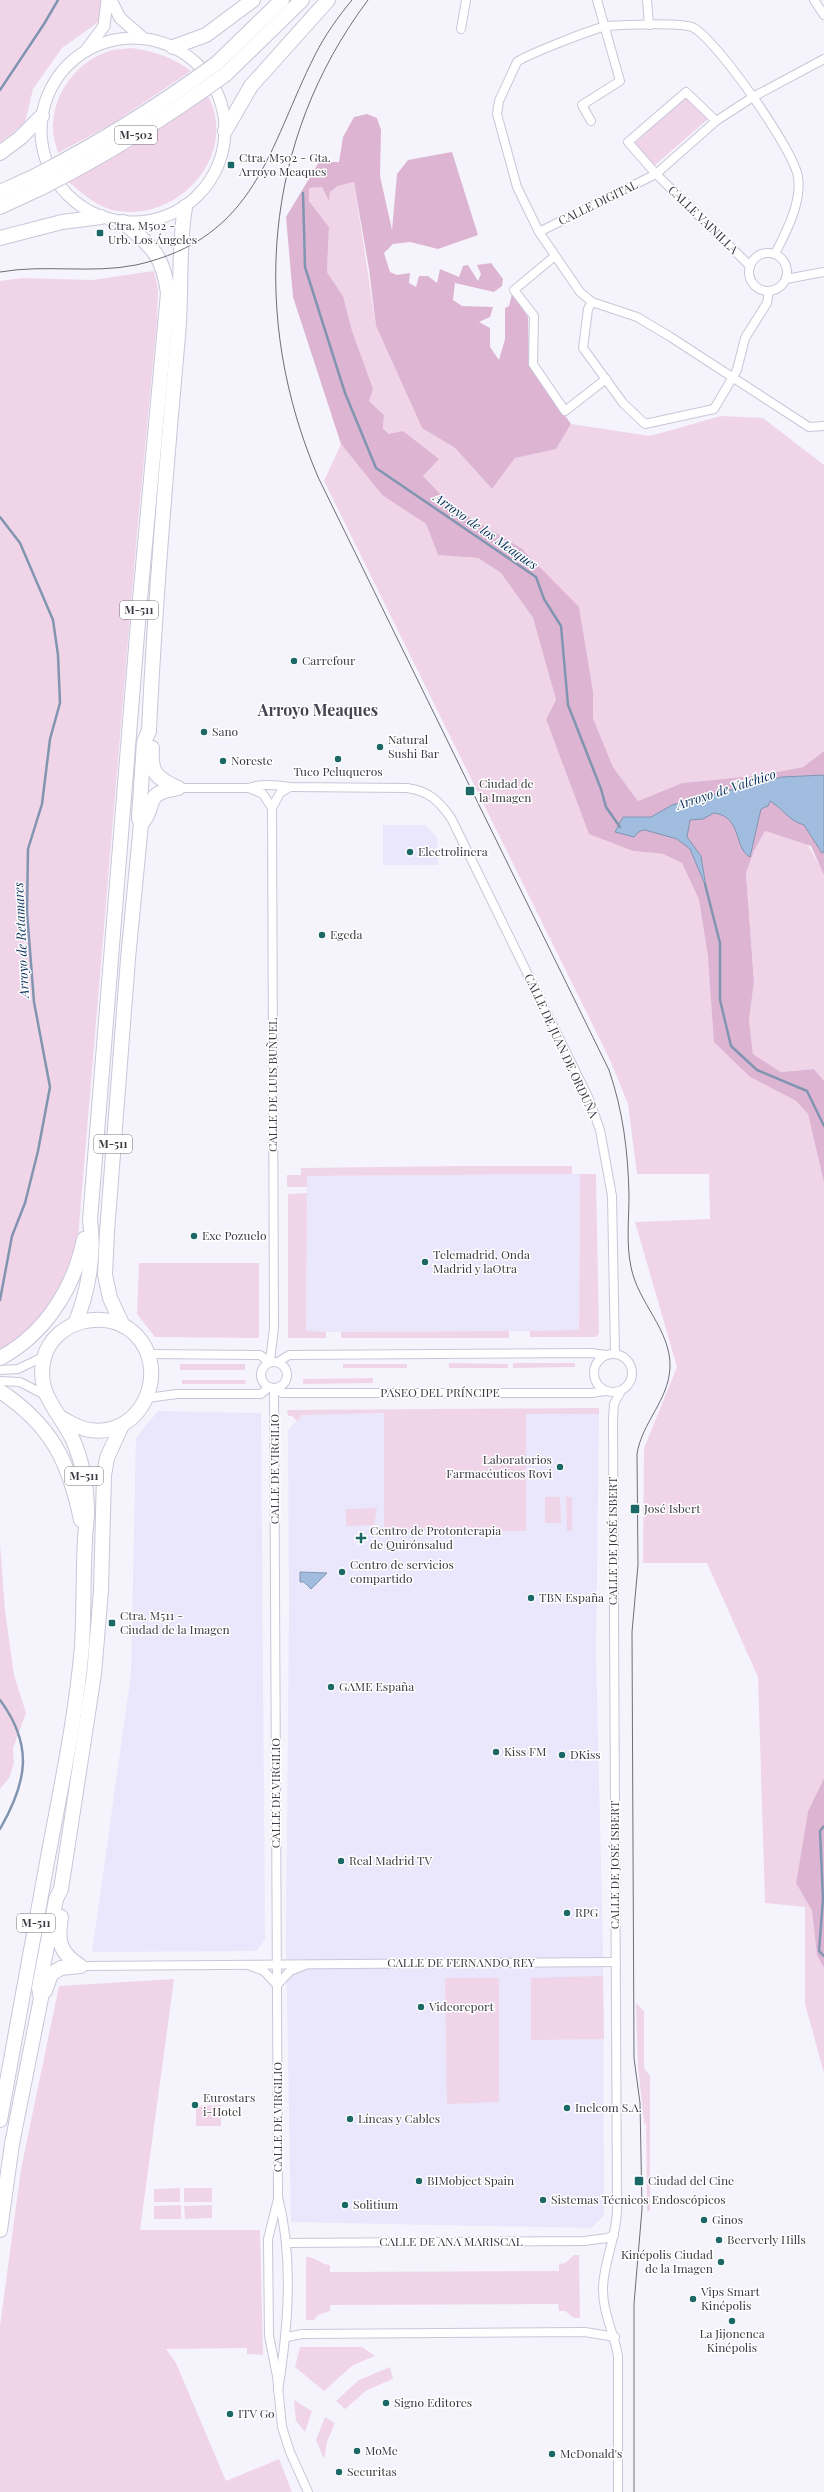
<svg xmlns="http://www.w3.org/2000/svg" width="824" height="2492" viewBox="0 0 824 2492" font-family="'Playfair Display',serif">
<rect width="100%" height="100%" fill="#f5f4fc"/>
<g fill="#eae6fb">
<path d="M383,825H426L437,838L438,865H383Z"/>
<path d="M580,1174L579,1331L306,1332L307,1176Z"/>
<path d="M158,1411L261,1413L265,1940L256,1951L92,1952L131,1675L136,1438Z"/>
<path d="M384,1413L599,1414L596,1653L603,1950L604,2216L591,2228L291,2222L286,1947L289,1607L288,1430L302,1415Z"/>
</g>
<g fill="#f0d5e9">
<path d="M0,0H102L101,20L62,48L33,89L25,123L0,143Z"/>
<path d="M131,48C154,51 172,57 191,71L112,124L58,153C56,145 53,137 53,129C52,96 75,63 107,52C114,49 123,49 131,48Z"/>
<path d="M208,96C239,155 179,221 118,211C98,208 83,194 69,182L140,142Z"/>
<path d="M685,97L708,119L654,166L634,144Z"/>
<path d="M354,182L376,326L422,428L455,448L492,489L515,458L556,448L571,424L650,436L721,416L763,418L824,465V751L803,767L762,775L682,783L638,801L613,767L593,718V692L521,548L453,507L423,476L438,459L389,434L383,427L384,415L369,401L343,296L327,272L329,227L309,201V188L322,186L329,200L330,192L338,186Z"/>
<path d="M154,271L158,289L157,321L137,533L77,1250L63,1287L32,1329L0,1354V281L22,278L92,280Z"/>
<path d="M341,444L382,495L426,524L438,555L478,558L501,573L533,618L556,700L546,719L633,851L663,854L682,863L699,900L708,957L750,1077L796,1101L808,1114L824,1183V1778L808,1811L796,1883L812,1911L817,1954L824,1968V2073L805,2004V1907L765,1903L758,1677L707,1563H643L644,1448L677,1367L635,1222L710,1219L709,1174H637L628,1104L610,1060L324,481Z"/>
<path d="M765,831L808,845L824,873V1081L814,1069L781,1072L753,1054L749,1020L754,982L746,873L754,851Z"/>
<path d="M461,1166H572V1174L307,1176V1187H287V1175H301V1168Z"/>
<path d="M580,1174H596L599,1334L596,1337H530V1331L579,1330Z"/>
<path d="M307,1193L306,1331L326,1332V1338H288V1194Z"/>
<path d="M139,1263H259V1338L155,1337L137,1314Z"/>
<path d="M509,1331V1338H341V1332Z"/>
<path d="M449,1363L508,1364V1368H449Z"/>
<path d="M513,1363H575V1367L513,1368Z"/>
<rect x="180" y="1364" width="65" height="6"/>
<rect x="343" y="1364" width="64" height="4"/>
<path d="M373,1378V1383L303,1384V1379Z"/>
<path d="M182,1380H245L246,1384H182Z"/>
<path d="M599,1408V1414H526V1531L384,1529V1413L302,1415L297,1421L292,1416H288L287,1410Z"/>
<path d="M545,1497H560L561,1523H545Z"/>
<path d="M566,1497H572V1531H567Z"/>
<path d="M377,1508L374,1525L346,1526V1509Z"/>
<path d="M0,1543L5,1611L14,1675L26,1713L13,1748L14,1763L9,1778L0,1789Z"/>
<path d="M603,1976L604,2039L531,2040V1978Z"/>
<path d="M445,1978H499V2102L447,2104Z"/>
<path d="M174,1979L140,2230H260L263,2355L247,2354V2348L166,2349L176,2363L226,2481L279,2459L292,2492H0V2326L21,2169L59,1986Z"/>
<path d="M636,2003L644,2011V2068L650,2076V2211H647L646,2124L644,2123L638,2066Z"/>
<path d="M221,2105V2126H196V2106Z"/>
<path d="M180,2188V2202H154V2189Z"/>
<rect x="184" y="2188" width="28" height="14"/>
<path d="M181,2205V2219H154V2206Z"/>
<path d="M212,2205V2218L185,2219L184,2206Z"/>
<path d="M574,2255H579L580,2318H574L565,2311H559L558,2304L330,2305V2311L318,2315L314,2320H306V2257C315,2256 320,2264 330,2265V2272L559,2271V2264L565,2263Z"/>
<path d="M300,2347H362L375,2356L353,2365L324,2391L295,2367Z"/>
<path d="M390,2367L393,2379L367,2390L345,2409L336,2401L359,2380Z"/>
<path d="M294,2400L312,2411L305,2432L296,2421Z"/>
<path d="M325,2417L335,2423L327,2442L324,2459L316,2440Z"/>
</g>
<g fill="#ddb5d3">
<path d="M367,114L377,118L381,130L380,176L392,230L397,174L408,160L452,152L478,235L438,249L410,242L393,244L384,253L390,272L397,275L410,273L409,283L416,287L419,276H428L437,283L440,269L459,277L463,266L468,265L478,281L481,274L477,265L491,263L503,279L502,286L494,292L455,283L453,300L462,306L493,307L490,317L479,322L490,328V347L499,360L505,339V308L509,306L512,294L528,317L529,363L571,424L556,449L515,458L492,489L455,448L422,428L376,326L369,269L354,182L338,186L330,192L329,201L322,187L309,188V201L329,227L327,272L343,296L352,331L373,389L369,401L384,415L383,428L389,434L403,431L439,459L423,476L453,507L521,548L579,607L593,692V718L613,767L638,801L682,783L762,775L803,767L824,751V875L811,846L765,831L754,851L746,873L754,982L749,1020L753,1054L781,1072L814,1069L824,1081V1183L808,1114L796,1101L750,1077L714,1042L708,957L699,900L682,863L663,854L633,851L589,834L546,719L556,700L533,618L501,573L478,558L438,555L426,524L382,495L341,444L293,297L286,217L319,162H339L343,137L354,117Z"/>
<path d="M824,1778V1968L817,1955L812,1911L796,1883L808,1811Z"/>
</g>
<g fill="#a0bcdf" stroke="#8295b0">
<path d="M824,775V852L822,853L804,825C789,821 783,809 770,801L768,806L761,809L750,857C733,848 743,817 714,813L703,819L690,820L687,837L701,856L706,887L690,849L677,839L645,830L640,831L634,837L615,832L623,817H651L672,805L782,777Z"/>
<path d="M300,1572L327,1573L311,1589L304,1582H300Z"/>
</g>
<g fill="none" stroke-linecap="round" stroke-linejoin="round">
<g stroke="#8295b0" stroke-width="2.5">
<path d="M0,90L44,24L58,0"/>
<path d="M303,193L305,267L345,393L376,468L536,577L544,599L561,626L568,705L601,789L606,807L620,827"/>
<path d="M0,517L20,543L53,620L58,655L60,703L50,739L42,804L28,849L27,912L34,1002L50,1087L38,1151L25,1203L12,1236L0,1300"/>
<path d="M705,884L720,943V1000L731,1046L757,1070L807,1091L824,1126"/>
<path d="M0,1700C34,1746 27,1782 0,1829"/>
<path d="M824,1826L820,1831L823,1899L819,1951L824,1956"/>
</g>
<g stroke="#c9c6d8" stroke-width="10">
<g id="street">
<path d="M647,0L649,25"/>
<path d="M814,0L824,15"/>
<path d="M461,29L466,0"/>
<path d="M591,121L582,105L620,81L597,0"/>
<path d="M716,121L686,92L628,142L656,174L750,266"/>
<path d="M539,232L656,174L716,121L753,97L824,59"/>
<circle cx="768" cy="272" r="19"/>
<path d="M775,254C786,232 802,203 798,177C794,150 718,42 694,28C684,22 621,25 607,26C595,28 526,55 517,62L499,101L497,114L517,187L539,232L580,292L592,302L637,317L669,336L809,427L824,426"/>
<path d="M555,256L514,290L534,316L533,364L565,411L606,379"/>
<path d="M786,279L824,272"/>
<path d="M592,302L588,309L583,348L623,403L645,424L714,409L737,370L745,338L767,303L769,291"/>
<path d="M178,788H249C261,783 278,785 290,787L407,788C429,791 439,801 451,818L589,1099L600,1130L612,1196L615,1354"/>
<path d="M249,788L263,794L272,808"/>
<circle cx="613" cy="1373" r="19"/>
<path d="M148,1354L260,1355L269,1362"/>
<path d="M270,1361L274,1328L272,808L280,793L290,787"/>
<circle cx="274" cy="1375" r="13"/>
<path d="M278,1362L289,1355L591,1353L606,1355"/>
<path d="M0,1370L18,1369L45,1356"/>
<path d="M0,1381L20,1382L45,1395"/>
<path d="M274,1388L278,2197C294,2259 288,2328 278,2391"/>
<path d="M278,1388L282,1393H592L605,1391"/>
<path d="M147,1398L177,1394H261L269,1387"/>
<path d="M248,1965L264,1971L277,1985L290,1971L305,1965"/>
<path d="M80,1966L616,1962"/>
<path d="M278,2199L268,2239L269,2336L277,2376L282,2427L290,2452L308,2492"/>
<path d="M286,2243L584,2241L607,2238L614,2235"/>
<path d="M287,2337L302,2334L585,2332L615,2337"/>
<path d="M618,2492V2356C614,2333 602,2311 603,2287C604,2260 617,2236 617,2209L613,1420L614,1404L621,1391"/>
</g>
</g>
<g stroke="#c9c6d8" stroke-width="13">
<g id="secondary">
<path d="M111,0L120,18L143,38"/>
<circle cx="133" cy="130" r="92"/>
<path d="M87,49L104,26L107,0"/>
</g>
</g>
<g stroke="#c9c6d8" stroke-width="16">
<g id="highway">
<path d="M173,47L206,35L253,0"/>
<path d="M217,63L282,0"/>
<path d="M226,74L302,0"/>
<path d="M225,131L251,86L328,0"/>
<path d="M0,153L20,138L42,116"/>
<path d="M0,192L35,176"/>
<path d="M0,207L41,188"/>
<path d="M0,238L62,222L101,217"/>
<path d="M152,748C150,773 156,778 178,788"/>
<path d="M142,823C158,804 141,794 178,788"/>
<path d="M75,1324C88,1293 95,1254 90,1220L139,610L168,293C163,254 151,246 123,222"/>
<path d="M123,1326L110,1298L105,1275L107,1232L128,959L141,824L139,818L144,742L149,731C155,599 166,468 178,336C182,293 178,249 185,207"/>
<path d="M0,1358C45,1334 74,1288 84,1239"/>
<path d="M0,1391C51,1425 69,1461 81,1520"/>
<path d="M61,1917C57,1941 59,1952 80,1966"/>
<path d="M45,1991L51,1974L61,1968L80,1966"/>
<path d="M0,2120C16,2032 32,1945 48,1857C61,1787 76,1717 82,1646C84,1611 83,1575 85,1540C85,1531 87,1522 87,1513C87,1488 83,1463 73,1440C59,1410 35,1395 44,1358C54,1320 107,1307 135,1334C171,1369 143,1438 90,1430C79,1429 71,1423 61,1418"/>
<path d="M0,2230L12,2144L41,1998L39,1988L56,1899L61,1889L94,1674L101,1591L104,1475L107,1458L122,1425"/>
</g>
</g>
<use href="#street" stroke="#fff" stroke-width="8"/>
<use href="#secondary" stroke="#fff" stroke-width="11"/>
<use href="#highway" stroke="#fff" stroke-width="14"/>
<g stroke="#6f6e76" stroke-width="1">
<path d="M368,0C262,141 250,318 318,477L609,1070C623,1111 628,1151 629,1195C629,1218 626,1244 631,1267C638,1303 671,1330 670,1367C669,1400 642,1422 637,1454L638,1565L632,1632L634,2058L640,2103L642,2209L634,2304V2492"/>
<path d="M0,272C45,264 91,274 136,265C257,238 268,148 315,55C325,35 338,17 352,0"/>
</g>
<g stroke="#c9c6d8" stroke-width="16" stroke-linecap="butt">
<g id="highway-bridge">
<path d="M35,176C99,143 159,106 217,63"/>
<path d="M41,188C106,155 167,117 226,74"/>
</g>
</g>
<use href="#highway-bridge" stroke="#fff" stroke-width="14"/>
</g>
<g fill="#1b6867" stroke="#fff" stroke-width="1.5">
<rect x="227" y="161" width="8" height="8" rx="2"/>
<rect x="96" y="229" width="8" height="8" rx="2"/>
<circle cx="294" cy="661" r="4"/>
<circle cx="204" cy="732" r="4"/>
<circle cx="380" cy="747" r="4"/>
<circle cx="338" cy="759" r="4"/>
<circle cx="223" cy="761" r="4"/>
<rect x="465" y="786" width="10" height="10" rx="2"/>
<circle cx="410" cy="852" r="4"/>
<circle cx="322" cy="935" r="4"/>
<circle cx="194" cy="1236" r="4"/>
<circle cx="425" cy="1262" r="4"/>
<circle cx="560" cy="1467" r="4"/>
<rect x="630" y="1504" width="10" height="10" rx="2"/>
<path d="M359 1532h4v4h4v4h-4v4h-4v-4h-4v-4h4z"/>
<circle cx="342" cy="1572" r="4"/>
<circle cx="531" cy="1598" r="4"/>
<rect x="108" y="1619" width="8" height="8" rx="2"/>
<circle cx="331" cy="1687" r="4"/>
<circle cx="496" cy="1752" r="4"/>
<circle cx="562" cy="1755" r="4"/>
<circle cx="341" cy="1861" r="4"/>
<circle cx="567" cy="1913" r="4"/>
<circle cx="421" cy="2007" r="4"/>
<circle cx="195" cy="2105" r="4"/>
<circle cx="567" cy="2108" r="4"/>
<circle cx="350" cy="2119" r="4"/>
<circle cx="419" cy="2181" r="4"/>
<rect x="634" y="2176" width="10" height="10" rx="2"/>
<circle cx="543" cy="2200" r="4"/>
<circle cx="345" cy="2205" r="4"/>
<circle cx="704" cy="2220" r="4"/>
<circle cx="719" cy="2240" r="4"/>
<circle cx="721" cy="2262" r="4"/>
<circle cx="693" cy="2299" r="4"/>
<circle cx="732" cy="2321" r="4"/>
<circle cx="386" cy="2403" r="4"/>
<circle cx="230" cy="2414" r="4"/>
<circle cx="357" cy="2451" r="4"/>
<circle cx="552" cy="2454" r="4"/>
<circle cx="339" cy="2472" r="4"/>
</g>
<g text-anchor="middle" stroke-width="3" stroke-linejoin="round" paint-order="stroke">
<g fill="#fff" stroke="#76747a" stroke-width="1">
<rect x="115" y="126" width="42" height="18" rx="3"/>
<rect x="120" y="601" width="38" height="18" rx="3"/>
<rect x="94" y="1135" width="38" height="18" rx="3"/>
<rect x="65" y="1467" width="38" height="18" rx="3"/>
<rect x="17" y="1914" width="38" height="18" rx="3"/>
</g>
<g font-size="11" font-weight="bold" fill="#3b3941">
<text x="136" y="139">M-502</text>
<text x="139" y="614">M-511</text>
<text x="113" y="1148">M-511</text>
<text x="84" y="1480">M-511</text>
<text x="36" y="1927">M-511</text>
</g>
<g font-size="12" fill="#3b3941" stroke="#fff" text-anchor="start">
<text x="239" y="162">Ctra. M502 - Gta.<tspan x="239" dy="14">Arroyo Meaques</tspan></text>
<text x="108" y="230">Ctra. M502 -<tspan x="108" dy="14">Urb. Los Ángeles</tspan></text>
<text x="302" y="665">Carrefour</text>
<text x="212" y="736">Sano</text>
<text x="388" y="744">Natural<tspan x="388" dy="14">Sushi Bar</tspan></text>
<text x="231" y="765">Noreste</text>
<text x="338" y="776" text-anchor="middle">Tuco Peluqueros</text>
<text x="479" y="788">Ciudad de<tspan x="479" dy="14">la Imagen</tspan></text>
<text x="418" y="856">Electrolinera</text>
<text x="330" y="939">Egeda</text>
<text x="202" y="1240">Exe Pozuelo</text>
<text x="433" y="1259">Telemadrid, Onda<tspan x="433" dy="14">Madrid y laOtra</tspan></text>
<text x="552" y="1464" text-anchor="end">Laboratorios<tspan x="552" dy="14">Farmacéuticos Rovi</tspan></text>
<text x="644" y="1513">José Isbert</text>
<text x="370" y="1535">Centro de Protonterapia<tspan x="370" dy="14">de Quirónsalud</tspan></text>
<text x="350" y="1569">Centro de servicios<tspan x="350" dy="14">compartido</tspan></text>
<text x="539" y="1602">TBN España</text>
<text x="120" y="1620">Ctra. M511 -<tspan x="120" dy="14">Ciudad de la Imagen</tspan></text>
<text x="339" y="1691">GAME España</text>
<text x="504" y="1756">Kiss FM</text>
<text x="570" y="1759">DKiss</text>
<text x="349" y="1865">Real Madrid TV</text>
<text x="575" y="1917">RPG</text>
<text x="429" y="2011">Videoreport</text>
<text x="203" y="2102">Eurostars<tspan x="203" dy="14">i-Hotel</tspan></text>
<text x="575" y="2112">Inelcom S.A.</text>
<text x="358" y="2123">Líneas y Cables</text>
<text x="427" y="2185">BIMobject Spain</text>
<text x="648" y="2185">Ciudad del Cine</text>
<text x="551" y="2204">Sistemas Técnicos Endoscópicos</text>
<text x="353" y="2209">Solitium</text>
<text x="712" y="2224">Ginos</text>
<text x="727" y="2244">Beerverly Hills</text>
<text x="713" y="2259" text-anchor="end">Kinépolis Ciudad<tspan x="713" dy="14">de la Imagen</tspan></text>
<text x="701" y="2296">Vips Smart<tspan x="701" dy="14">Kinépolis</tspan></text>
<text x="732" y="2338" text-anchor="middle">La Jijonenca<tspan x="732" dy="14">Kinépolis</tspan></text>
<text x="394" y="2407">Signo Editores</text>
<text x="238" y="2418">ITV Go</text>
<text x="365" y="2455">MoMe</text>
<text x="560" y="2458">McDonald's</text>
<text x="347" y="2476">Securitas</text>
</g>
<g font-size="12" fill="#3b3941" stroke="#fff">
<text transform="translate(598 203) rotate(-26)" y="4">CALLE DIGITAL</text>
<text transform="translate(703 220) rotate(44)" y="4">CALLE VAINILLA</text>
<text transform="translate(561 1046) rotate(65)" y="4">CALLE DE JUAN DE ORDUÑA</text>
<text transform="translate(273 1085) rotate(-90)" y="4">CALLE DE LUIS BUÑUEL</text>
<text x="440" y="1397">PASEO DEL PRÍNCIPE</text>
<text transform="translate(275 1469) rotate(-90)" y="4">CALLE DE VIRGILIO</text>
<text transform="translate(613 1541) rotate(-90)" y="4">CALLE DE JOSÉ ISBERT</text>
<text transform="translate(276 1793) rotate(-90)" y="4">CALLE DE VIRGILIO</text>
<text transform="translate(615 1865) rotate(-90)" y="4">CALLE DE JOSÉ ISBERT</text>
<text x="461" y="1967">CALLE DE FERNANDO REY</text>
<text transform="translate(278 2117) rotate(-90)" y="4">CALLE DE VIRGILIO</text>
<text x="451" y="2246">CALLE DE ANA MARISCAL</text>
</g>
<g font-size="13" font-style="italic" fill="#09315d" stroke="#fff">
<text transform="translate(486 531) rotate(35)" y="5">Arroyo de los Meaques</text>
<text transform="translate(726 789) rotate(-18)" y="5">Arroyo de Valchico</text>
<text transform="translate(21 940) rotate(-93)" y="5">Arroyo de Retamares</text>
</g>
<g font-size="16" font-weight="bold" fill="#484454" stroke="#fff">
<text x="318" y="716">Arroyo Meaques</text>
</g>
</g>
</svg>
